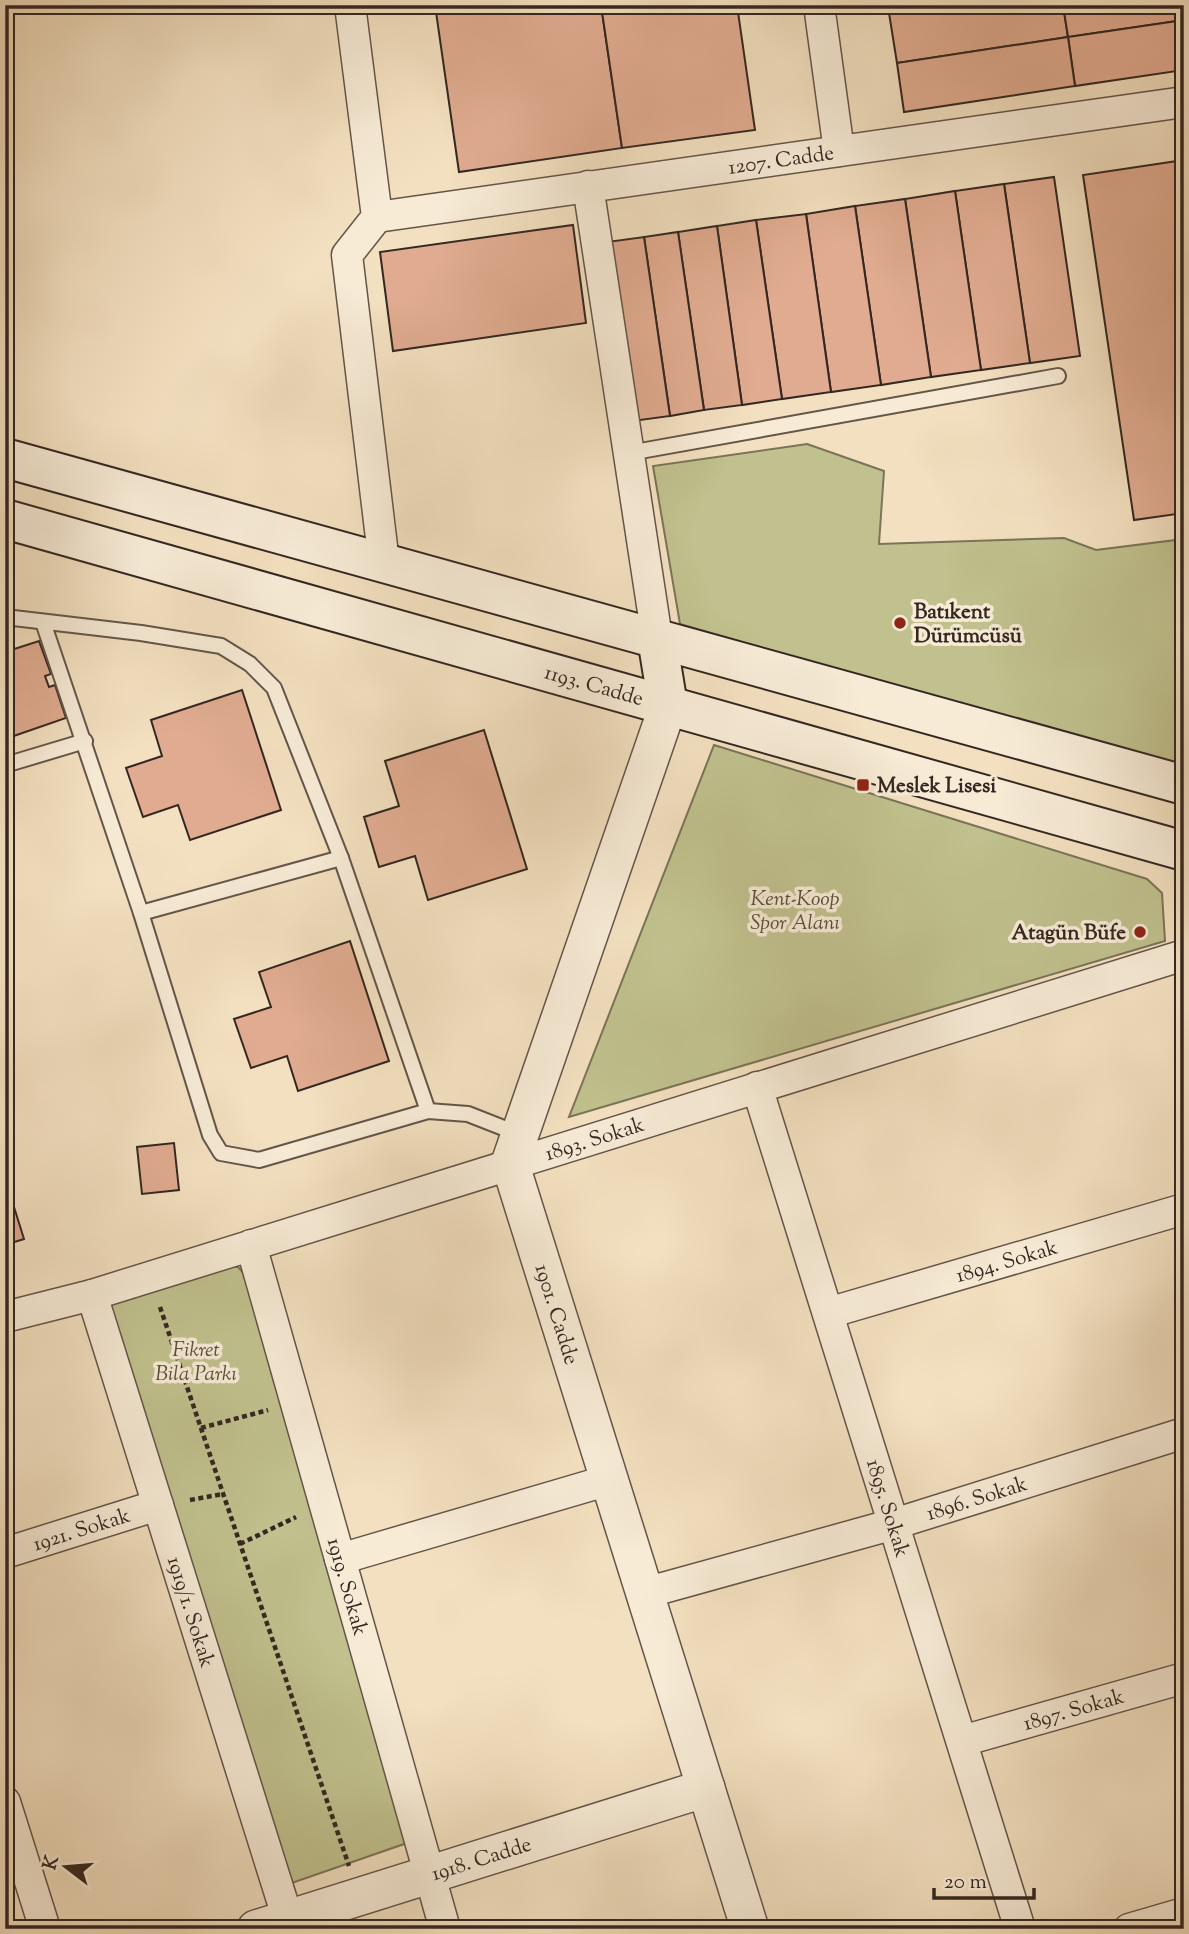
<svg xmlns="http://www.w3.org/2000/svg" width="1189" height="1934" viewBox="0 0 1189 1934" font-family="'Sorts Mill Goudy',serif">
<rect width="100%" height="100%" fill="#f3e0c0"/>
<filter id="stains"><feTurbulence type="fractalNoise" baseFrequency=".00286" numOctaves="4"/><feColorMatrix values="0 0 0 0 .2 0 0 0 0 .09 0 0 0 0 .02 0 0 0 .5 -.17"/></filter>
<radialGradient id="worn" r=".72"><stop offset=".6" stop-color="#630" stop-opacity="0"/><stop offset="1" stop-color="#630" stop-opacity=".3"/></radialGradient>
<g fill="#c0c18e" stroke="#7a7458" stroke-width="2">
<path d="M807,444L884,471L879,544L1064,538L1096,550L1184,539V772L680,624L653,466Z"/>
<path d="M714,745L1147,879L1162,893L1165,941L569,1117Z"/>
<path d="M227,1266L238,1267L246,1276L407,1843L289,1884L104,1303Z"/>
</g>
<g fill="#e0ab90" stroke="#342721" stroke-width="2">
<path d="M435,5H601L622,148L459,172Z"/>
<path d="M601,5H737L755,130L622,148Z"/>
<path d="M888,5H943L889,13Z"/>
<path d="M943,5H1063L1068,37L897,63L889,13Z"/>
<path d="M1063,5H1184V20L1068,37Z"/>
<path d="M1184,20V70L1075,86L1068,37Z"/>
<path d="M1068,37L1075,86L904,112L897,63Z"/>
<path d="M1184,160V513L1134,520L1083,175Z"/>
<path d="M1054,177L1080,356L1030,363L1004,184Z"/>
<path d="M1004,184L1030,363L981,370L955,191Z"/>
<path d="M955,191L981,370L931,377L905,199Z"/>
<path d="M905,199L931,377L881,385L855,206Z"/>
<path d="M855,206L881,385L831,392L806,214Z"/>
<path d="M806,214L831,392L782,399L756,220Z"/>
<path d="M756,220L782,399L742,405L717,226Z"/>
<path d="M573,225L586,323L393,351L380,252Z"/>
<path d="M717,226L742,405L704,410L678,232Z"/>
<path d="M678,232L704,410L670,416L644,237Z"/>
<path d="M644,237L670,416L633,421L607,242Z"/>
<path d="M39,641L51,674L45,676L49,687L55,685L66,718L5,739V652Z"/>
<path d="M242,690L281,810L190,840L178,805L143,817L126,768L162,756L151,720Z"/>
<path d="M484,730L527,869L428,900L415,856L379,867L364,817L399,806L385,761Z"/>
<path d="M350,941L389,1061L298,1091L287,1056L251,1068L234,1019L271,1007L259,972Z"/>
<path d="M174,1143L179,1190L142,1194L137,1147Z"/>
<path d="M5,1178L24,1239L5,1245Z"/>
</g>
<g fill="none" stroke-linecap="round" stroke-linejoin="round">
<g stroke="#645549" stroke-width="18">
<g id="service">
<path d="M629,453L1058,376"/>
<path d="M5,617L141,633L221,646L250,664L274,688L341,858L428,1111"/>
<path d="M43,622L141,913L210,1135L221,1153L259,1160L428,1111L468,1114L519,1134"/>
<path d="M5,765L85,741"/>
<path d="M141,913L341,858"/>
</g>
</g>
<g stroke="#645549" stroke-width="33">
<g id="minor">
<path d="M350,5L377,217L347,255L384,563"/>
<path d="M819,5L839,151"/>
<path d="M588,186L657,638"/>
<path id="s1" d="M377,217L1184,102"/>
<path id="s2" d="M757,1087L1020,1929"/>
<path id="s3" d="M251,1245L445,1929"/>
<path id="s4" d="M92,1295L291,1929"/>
<path id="s5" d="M828,1313L1184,1209"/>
<path id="s6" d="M5,1317L92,1295L1184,955"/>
<path id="s7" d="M5,1553L158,1505"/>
<path d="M340,1559L609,1480"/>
<path id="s8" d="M645,1593L894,1524L1184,1433"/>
<path id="s9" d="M962,1741L1184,1678"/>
<path d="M5,1802L45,1929"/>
<path d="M1129,1929L1184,1913"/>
</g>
</g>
<g stroke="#645549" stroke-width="40">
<g id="tertiary">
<path id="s10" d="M668,706L510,1163L750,1929"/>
<path id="s11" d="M256,1929L706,1788"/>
</g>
</g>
<g stroke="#342721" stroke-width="42">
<g id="secondary">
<path d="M5,458L1184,785"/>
<path id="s12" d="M5,519L1184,851"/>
<path d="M657,638L668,706"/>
</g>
</g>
<g stroke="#342721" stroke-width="4.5" stroke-dasharray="5 3.5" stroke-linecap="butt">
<path d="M160,1307L349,1866"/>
<path d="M201,1428L268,1410"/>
<path d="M190,1500L223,1494"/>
<path d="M240,1544L296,1517"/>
</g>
<use href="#service" stroke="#f7ebd6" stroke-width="14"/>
<use href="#minor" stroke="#f7ebd6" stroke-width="30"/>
<use href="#tertiary" stroke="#f7ebd6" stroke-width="37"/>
<use href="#secondary" stroke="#f7ebd6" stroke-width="38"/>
</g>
<g fill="#8f2418" stroke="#f7ebd6" stroke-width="2.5">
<circle cx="900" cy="623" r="7"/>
<rect x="856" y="778" width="14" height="14" rx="3.5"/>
<circle cx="1140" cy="932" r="7"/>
</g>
<g text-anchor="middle" stroke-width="7" stroke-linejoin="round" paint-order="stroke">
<g font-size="21" fill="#342721" stroke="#f7ebd6">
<text dy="7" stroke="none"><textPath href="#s1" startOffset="408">1207. Cadde</textPath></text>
<text dy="7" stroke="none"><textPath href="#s12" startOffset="612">1193. Cadde</textPath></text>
<text dy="7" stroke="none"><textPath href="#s6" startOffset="616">1893. Sokak</textPath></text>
<text dy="7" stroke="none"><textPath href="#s5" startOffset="186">1894. Sokak</textPath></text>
<text dy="7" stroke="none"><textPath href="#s10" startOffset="642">1901. Cadde</textPath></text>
<text dy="7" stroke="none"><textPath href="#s8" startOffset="345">1896. Sokak</textPath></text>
<text dy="7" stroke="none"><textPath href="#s2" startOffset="441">1895. Sokak</textPath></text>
<text dy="7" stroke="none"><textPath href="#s7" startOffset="80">1921. Sokak</textPath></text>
<text dy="7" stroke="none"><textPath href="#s3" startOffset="355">1919. Sokak</textPath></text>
<text dy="7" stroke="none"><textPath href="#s4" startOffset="332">1919/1. Sokak</textPath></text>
<text dy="7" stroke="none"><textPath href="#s9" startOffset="116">1897. Sokak</textPath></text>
<text dy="7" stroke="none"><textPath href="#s11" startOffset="236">1918. Cadde</textPath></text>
</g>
<g font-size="21" font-weight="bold" fill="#342721" stroke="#f7ebd6" text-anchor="start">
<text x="914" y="618">Batıkent<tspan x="914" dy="24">Dürümcüsü</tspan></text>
<text x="877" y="792">Meslek Lisesi</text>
<text x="1126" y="939" text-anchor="end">Atagün Büfe</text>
</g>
<g font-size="21" font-style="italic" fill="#574e3c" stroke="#f7ebd6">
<text x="795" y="905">Kent-Koop<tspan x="795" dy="24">Spor Alanı</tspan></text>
<text x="196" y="1356">Fikret<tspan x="196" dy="24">Bila Parkı</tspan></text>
</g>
</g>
<rect width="1189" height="1934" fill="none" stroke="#f3e0c0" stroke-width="28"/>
<rect x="7" y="7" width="1175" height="1920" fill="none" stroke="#342721" stroke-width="3.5"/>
<rect x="14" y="14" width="1161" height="1906" fill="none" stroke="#342721" stroke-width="2"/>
<g transform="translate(66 1867) rotate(286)" stroke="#f7ebd6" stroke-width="5" paint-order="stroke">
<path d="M0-5L12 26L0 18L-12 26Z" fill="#342721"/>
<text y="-10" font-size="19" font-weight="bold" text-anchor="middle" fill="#342721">K</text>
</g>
<path d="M934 1888v10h100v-10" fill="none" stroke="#342721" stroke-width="3.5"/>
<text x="944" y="1888" font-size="21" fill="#342721" stroke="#f7ebd6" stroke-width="5" paint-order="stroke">20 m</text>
<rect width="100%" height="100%" filter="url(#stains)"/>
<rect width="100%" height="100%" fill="url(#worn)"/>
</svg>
